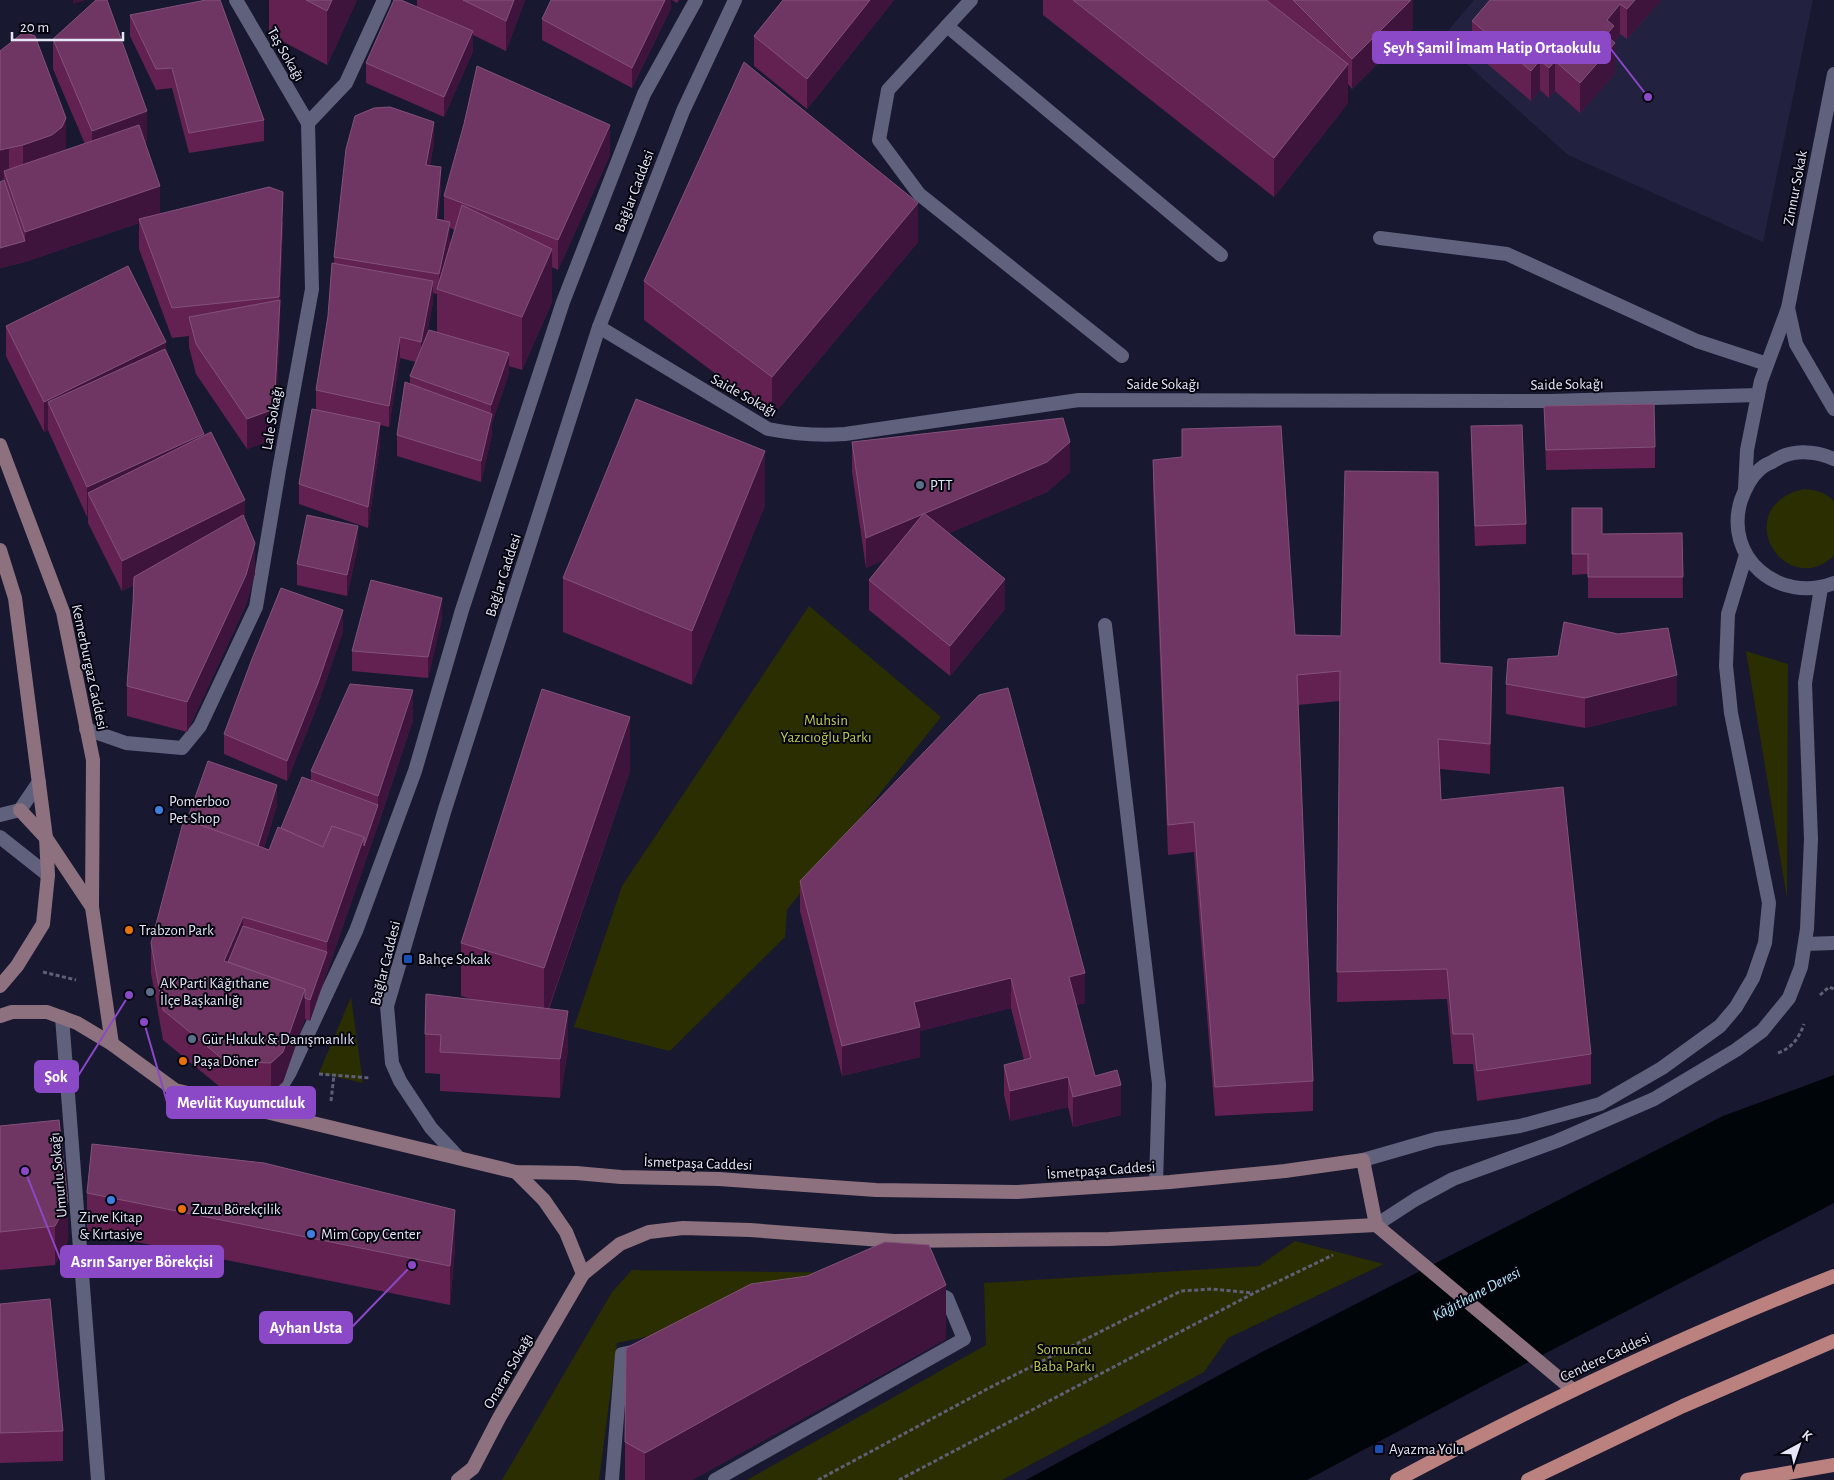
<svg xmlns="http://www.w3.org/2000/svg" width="1834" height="1480" viewBox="0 0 1834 1480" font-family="'Alegreya Sans',sans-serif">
<rect width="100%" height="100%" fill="#181830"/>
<path fill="#22213f" d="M1474,0H1813L1763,242L1568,155L1440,40Z"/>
<g fill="#2a2e00">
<path d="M1804,489C1816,490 1825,492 1834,501V556C1783,602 1728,506 1804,489Z"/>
<path d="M809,606L941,717L787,910L785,937L670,1051L574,1027L622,886Z"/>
<path d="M1746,651L1788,664L1787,899Z"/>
<path d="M351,997L363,1083L319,1073Z"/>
<path d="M1295,1241L1384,1264L1228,1338L1204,1372L1002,1480H747L986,1345L984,1283L1259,1266Z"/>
<path d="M632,1270L859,1273L777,1309L617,1343L599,1480H502L612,1292Z"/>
</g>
<path fill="#000509" d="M1834,1075V1203L1496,1379L1307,1480H1026L1260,1353L1723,1116Z"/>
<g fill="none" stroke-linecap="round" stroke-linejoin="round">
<g stroke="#5f5f75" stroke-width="3" stroke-dasharray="4 2.5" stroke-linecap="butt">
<path d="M43,972L76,980"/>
<path d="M1820,995L1829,987L1834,989"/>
<path d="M1778,1053C1792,1048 1799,1038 1804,1024"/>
<path d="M319,1074L370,1078"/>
<path d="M331,1101L334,1075"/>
<path d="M818,1480L989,1388L1181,1291L1212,1289L1253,1293"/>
<path d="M899,1480L1254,1293L1333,1255"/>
</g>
<g stroke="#5f617d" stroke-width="14">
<path d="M971,0L947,26L1221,255"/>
<path d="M947,26L888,90L879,140L919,194L1122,356"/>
<path d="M1380,238L1507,254L1697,341L1767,364"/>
<path d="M1105,625L1159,1084L1156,1183"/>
<path d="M1805,944L1834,943"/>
<path d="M612,1480L622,1354L642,1350"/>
<path d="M715,1480L964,1339L947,1298L931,1291"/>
</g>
<path stroke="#5f617d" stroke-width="14" d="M62,1017L98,1480"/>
<g stroke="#5f617d" stroke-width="14">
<path d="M236,0L308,123"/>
<path d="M1788,308L1796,344L1834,409"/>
<path d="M599,327L768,429C794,434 818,436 845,434L1079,400L1550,401L1758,395"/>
<path d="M1745,489L1747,450L1758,395L1761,381L1788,308L1834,74"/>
<path d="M86,729L126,743L182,748L200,726L256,607L279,470L312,289L308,123L346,83L384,0"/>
</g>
<g stroke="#5f617d" stroke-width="14">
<path d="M1834,459C1814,450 1790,449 1772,462C1767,464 1762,467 1759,470C1750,478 1745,489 1741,500C1723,558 1779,604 1834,583"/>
<path d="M0,815L20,810L39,782"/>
<path d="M0,837L48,875"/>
<path d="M247,1107L279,1090L290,1072L356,931L415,771L462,610L563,302L644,94L696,0"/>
<path d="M459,1158L431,1128L400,1081L392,1063L387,1006L445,809L599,327L683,111L735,0"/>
<path d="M1363,1160L1436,1139L1520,1126L1600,1104L1662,1068L1720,1026L1736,1007L1753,978L1765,943L1769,903L1731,713L1726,666L1728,614L1746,555"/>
<path d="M1376,1225L1416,1199L1453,1179L1557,1141L1654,1099L1736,1050L1762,1031L1789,998L1801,967L1807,929L1811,839L1805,683L1821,588"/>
</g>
<g stroke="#8d717e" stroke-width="14">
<path d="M0,445L63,612L93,760L92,907"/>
<path d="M0,550L15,598L46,838L48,875L43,924L17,966L0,986"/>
<path d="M20,810L46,838L92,907L112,1044"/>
<path d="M0,1016L12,1012H47L77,1023L112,1044L175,1090L516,1172L576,1173L621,1177L719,1179L876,1190L1017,1192L1170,1182L1285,1171L1363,1160L1376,1225"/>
<path d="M516,1172L544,1200L566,1232L583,1274"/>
<path d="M1376,1225L1573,1390"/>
<path d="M458,1480L473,1468L499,1418L583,1274L620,1244L649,1232L683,1228L750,1230L894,1241L1109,1239L1376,1225"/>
</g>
<g stroke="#bb817f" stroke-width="14">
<path d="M1397,1480C1539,1404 1684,1335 1834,1276"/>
<path d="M1528,1480L1683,1406L1834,1341"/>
<path d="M1747,1480L1834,1465"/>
</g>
</g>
<g fill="#622151" fill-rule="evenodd">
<path d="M269,0H357L327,65L269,34Z"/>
<path d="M417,0H525L506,51L473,35V51L444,117L366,83V63L417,7Z"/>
<path d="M671,0V8L632,88L542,40V19Z"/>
<path d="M672,0H679L677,3Z"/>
<path d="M783,0H894L807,109L754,66V36Z"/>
<path d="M1043,0H1413V28L1352,89L1348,84V103L1274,197L1043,15Z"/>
<path d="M1490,0H1661L1627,39L1620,34L1614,42L1615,73L1580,113L1555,91L1549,98L1540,90L1531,101L1472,51V21Z"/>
<path d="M130,15L264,120V141L189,153L172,88L156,90L130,36Z"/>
<path d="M53,39L147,141L145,142L160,213L283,222L280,301V330L274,439L247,449L196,374L189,347V336L172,338L139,249V223L25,262L0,268V182L4,180L0,51L66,148L65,150L85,144L53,69Z"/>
<path d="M434,142L430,165L441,188L438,219L444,220V196L610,155L558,270L552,267V302L522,370L509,366V373L492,423V434L481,482L397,456V435L410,384V376L416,362L400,358L389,427L380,425V444L368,528L299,504V484L316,410V390L328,316L334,264V257ZM450,228L455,230L449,249L450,242ZM433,293L437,294V332L426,338L433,302Z"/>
<path d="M918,242L772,416L644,320V281Z"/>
<path d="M6,326L166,350L204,436L245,518L255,573L246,605L187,732L127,716V686L133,604L134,585L122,591L88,523V516L87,517L48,430L44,432L6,356Z"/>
<path d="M1544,406L1655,447V468L1546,470Z"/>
<path d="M1471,426L1526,524V544L1475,546L1471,447Z"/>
<path d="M852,442L1070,472L1047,492L949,533L1005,609L950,676L869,610V580L884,560L866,568L852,472Z"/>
<path d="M1153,460L1295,635L1440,663L1492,697L1490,774L1440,769L1441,800L1591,1054V1084L1477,1101L1473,1064H1453L1447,999L1337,1002L1340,701L1298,705L1313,1081V1111L1215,1116L1194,852L1168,855L1153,490Z"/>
<path d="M765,505L692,685L563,632V578Z"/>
<path d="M1572,508L1602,534L1682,533L1683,598H1588V574L1572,575Z"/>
<path d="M358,546L347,596L297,585V564Z"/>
<path d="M442,618L428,678L352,671V651Z"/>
<path d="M343,631L318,704L287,781L224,754V734Z"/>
<path d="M1618,634L1677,705L1585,728L1506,714V684L1558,656Z"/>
<path d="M413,720L378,825L310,1021L305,1019L283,1082L271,1093L245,1092L220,1087L163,1040L151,973V943L187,820L277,805L264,848L269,850L281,828L311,781V771Z"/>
<path d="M630,771L549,1009L568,1050L560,1098L440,1091V1074L425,1073V1034L471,999L461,996V943Z"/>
<path d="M800,881L1085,1003L1076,1005L1095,1076L1121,1115L1073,1127L1068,1107L1010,1121L1004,1095V1065L1024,1060L1011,1008L920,1031V1057L842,1076L800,911Z"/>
<path d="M0,1126L68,1241L55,1265L0,1270Z"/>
<path d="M87,1193L455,1248L450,1305L87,1232Z"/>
<path d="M0,1304L63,1431V1461L0,1463Z"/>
<path d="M946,1339L692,1480H625V1442Z"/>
</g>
<g fill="#3e143d">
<path d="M73,0H87L73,4Z"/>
<path d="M332,0H357L327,65V11Z"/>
<path d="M514,0H525L506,51V21Z"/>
<path d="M665,0H671V8L632,88V68Z"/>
<path d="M870,0H894L807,109V79Z"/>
<path d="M1411,0H1413V28L1352,89V59Z"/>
<path d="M1635,0H1661L1627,39V9Z"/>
<path d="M1620,4V34L1614,42L1615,43V73L1580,113V83L1606,35L1607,20Z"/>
<path d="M473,31V51L444,117V97Z"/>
<path d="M1540,60V90L1531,101V71Z"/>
<path d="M1555,61V91L1549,98V68Z"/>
<path d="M1348,64V103L1274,197V158Z"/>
<path d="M147,111V141L92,161V131Z"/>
<path d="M66,118V148L62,157L23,175V145Z"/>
<path d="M434,122V142L426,185V165Z"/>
<path d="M610,125V155L558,270V240Z"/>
<path d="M9,148V178L4,171V179L0,180V150Z"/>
<path d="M441,167V188L436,239V219Z"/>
<path d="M160,186V216L139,219V223L25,262L0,268V248L25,241V232Z"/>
<path d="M283,192L280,330L274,439L247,449V419L279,319V297Z"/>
<path d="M918,203V242L772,416V377Z"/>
<path d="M450,222V242L440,290L439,289V274Z"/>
<path d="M552,249V302L522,370V317Z"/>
<path d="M433,281V302L421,363V342Z"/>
<path d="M400,337V358L389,427V406Z"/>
<path d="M166,342V372L48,402V430L44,432V402Z"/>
<path d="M509,353V373L492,423V434L481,482V461L491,416V405Z"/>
<path d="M380,423V444L368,528V507Z"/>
<path d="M204,434V464L88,493V516L87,517V487Z"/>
<path d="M1070,442V472L1047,492L866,568V538Z"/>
<path d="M765,451V505L692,685V631Z"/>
<path d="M245,500V530L122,591V561Z"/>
<path d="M358,526V546L347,596V575Z"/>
<path d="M255,543V573L246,605L187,732V702Z"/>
<path d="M1005,579V609L950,676V646Z"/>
<path d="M442,598V618L428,678V657Z"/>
<path d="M343,610V631L318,704L287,781V761Z"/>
<path d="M1492,667V697L1490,774V744Z"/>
<path d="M1677,675V705L1585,728V698Z"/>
<path d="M413,690V720L378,825L310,1021V1000L327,952V942L364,837L378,805V796Z"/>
<path d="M630,717V771L544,1021V968Z"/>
<path d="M277,785V805L256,874V854Z"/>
<path d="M243,917V947L232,973L224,961Z"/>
<path d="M1085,973V1003L1069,1007V977Z"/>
<path d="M1011,978V1008L920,1031V1057L842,1076V1046L914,1002Z"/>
<path d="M305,989V1019L283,1082L271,1093V1063Z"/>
<path d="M568,1011V1050L560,1098V1059Z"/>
<path d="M1068,1077V1107L1010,1121V1091Z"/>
<path d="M1121,1085V1115L1073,1127V1097Z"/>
<path d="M68,1202V1241L55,1265V1226Z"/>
<path d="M455,1210V1248L450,1305V1266Z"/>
<path d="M946,1285V1339L692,1480H645V1453Z"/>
</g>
<g fill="#703663" stroke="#82527a">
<path d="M96,0H107L147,111L92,131L53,39Z"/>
<path d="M206,0H220L264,120L189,133L172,68L156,69L130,15Z"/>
<path d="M306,0H332L327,11Z"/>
<path d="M394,0H401L473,31L444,97L366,63Z"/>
<path d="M463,0H514L506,21Z"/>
<path d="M551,0H665L632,68L542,19Z"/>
<path d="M783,0H870L807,79L754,36Z"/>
<path d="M1073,0H1266L1348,64L1274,158Z"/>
<path d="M1293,0H1411L1352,59Z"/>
<path d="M1490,0H1635L1627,9L1620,4L1607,20L1614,26L1606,35L1615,43L1580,83L1555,61L1549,68L1540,60L1531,71L1472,21Z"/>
<path d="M24,32L35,36L66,118L62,127L52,135L23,145L9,148L0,150V51Z"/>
<path d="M744,62L918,203L772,377L644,281Z"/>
<path d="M477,66L610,125L558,240L444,196L464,124Z"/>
<path d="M390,107L434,122L426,165L441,167L436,219L450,222L439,274L334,257L346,149L355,116L374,108Z"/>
<path d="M139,125L160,186L25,232L4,171Z"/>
<path d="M4,180L25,241L0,248V182Z"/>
<path d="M269,187L283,192L279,297L172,308L139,219Z"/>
<path d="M462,205L552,249L522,317L437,289Z"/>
<path d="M332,263L433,281L421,342L400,337L389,406L316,390L328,316Z"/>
<path d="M128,266L166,342L44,402L6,326Z"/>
<path d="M280,300L274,409L247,419L196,344L189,317Z"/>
<path d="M429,330L509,353L491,405L410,376Z"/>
<path d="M165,349L204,434L87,487L48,402Z"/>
<path d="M405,382L492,414L481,461L397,435Z"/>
<path d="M636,399L765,451L692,631L563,578Z"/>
<path d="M1654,404L1655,447L1546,450L1544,406Z"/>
<path d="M312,409L380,423L368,507L299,484Z"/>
<path d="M1063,418L1070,442L1047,462L866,538L852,442Z"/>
<path d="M1522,425L1526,524L1475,526L1471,426Z"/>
<path d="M1281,426L1295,635L1341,636L1345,471L1438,472L1440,663L1492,667L1490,744L1438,739L1441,800L1563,787L1591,1054L1477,1071L1473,1034H1453L1447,969L1337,972L1340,671L1297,675L1313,1081L1215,1087L1194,822L1168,825L1153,460L1182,457V429Z"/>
<path d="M211,432L245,500L122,561L88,493Z"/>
<path d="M1572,508H1602V534L1682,533L1683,577H1588V554H1572Z"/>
<path d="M924,513L1005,579L950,646L869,580Z"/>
<path d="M243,515L255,543L246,575L187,702L127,686L133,604L134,577Z"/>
<path d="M307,515L358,526L347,575L297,564Z"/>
<path d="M371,580L442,598L428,657L352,651Z"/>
<path d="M281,588L343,610L318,683L287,761L224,734L252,659Z"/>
<path d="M1564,622L1618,634L1668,628L1677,675L1585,698L1506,684L1508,659L1558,656Z"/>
<path d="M350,684L413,690L378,796L311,771Z"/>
<path d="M1008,688L1085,973L1069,977L1095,1076L1117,1070L1121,1085L1073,1097L1068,1077L1010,1091L1004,1065L1031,1058L1011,978L914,1002L920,1027L842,1046L800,881L979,695Z"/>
<path d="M542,689L630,717L544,968L461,943Z"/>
<path d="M208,761L277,785L258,846L187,820Z"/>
<path d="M302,777L378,805L364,846V837L332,826L323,847L281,828Z"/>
<path d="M184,819L269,850L278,827L323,847L332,826L364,837L327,942L243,917L224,961L305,989L283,1052L271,1063L245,1062L220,1057L163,1010L151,943Z"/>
<path d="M243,926L327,952L310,1000L305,998V989L228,962Z"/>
<path d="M426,994L568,1011L560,1059L440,1052L441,1035L425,1034Z"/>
<path d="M59,1120L68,1202L55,1226L0,1232V1126Z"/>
<path d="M92,1144L264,1163L455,1210L450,1266L87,1193Z"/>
<path d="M885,1242L929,1245L946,1285L645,1453L625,1442L626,1348L751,1284L807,1276Z"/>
<path d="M50,1299L63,1431L0,1433V1304Z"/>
</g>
<g fill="#5c6f8a" stroke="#05050f" stroke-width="2">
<circle cx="920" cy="485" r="5"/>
<circle cx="150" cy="992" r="5"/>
<circle cx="192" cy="1039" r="5"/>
</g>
<g fill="#3f7fe0" stroke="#05050f" stroke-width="2">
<circle cx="159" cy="810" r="5"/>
<circle cx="111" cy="1200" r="5"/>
<circle cx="311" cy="1234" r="5"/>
</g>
<g fill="#e8710a" stroke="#05050f" stroke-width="2">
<circle cx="129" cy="930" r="5"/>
<circle cx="183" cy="1061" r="5"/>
<circle cx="182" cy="1209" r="5"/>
</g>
<g fill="#1a4fb4" stroke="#05050f" stroke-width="2">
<rect x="403" y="954" width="10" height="10" rx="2.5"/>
<rect x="1374" y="1444" width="10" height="10" rx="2.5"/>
</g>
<g text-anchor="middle" stroke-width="4" stroke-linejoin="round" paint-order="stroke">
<g font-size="15" fill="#e5e6f7" stroke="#05050f">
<text transform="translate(286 54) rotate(60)" y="5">Taş Sokağı</text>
<text transform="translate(1795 188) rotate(-79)" y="5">Zinnur Sokak</text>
<text transform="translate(634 191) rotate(-69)" y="5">Bağlar Caddesi</text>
<text x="1163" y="389">Saide Sokağı</text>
<text transform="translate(1567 384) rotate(-1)" y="5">Saide Sokağı</text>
<text transform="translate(744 395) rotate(29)" y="5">Saide Sokağı</text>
<text transform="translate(272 418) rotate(-80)" y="5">Lale Sokağı</text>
<text transform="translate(503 575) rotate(-72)" y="5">Bağlar Caddesi</text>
<text transform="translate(90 667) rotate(78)" y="5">Kemerburgaz Caddesi</text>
<text transform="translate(385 963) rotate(-76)" y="5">Bağlar Caddesi</text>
<text transform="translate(698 1163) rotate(2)" y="5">İsmetpaşa Caddesi</text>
<text transform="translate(1101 1170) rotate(-4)" y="5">İsmetpaşa Caddesi</text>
<text transform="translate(58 1175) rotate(-95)" y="5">Umurlu Sokağı</text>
<text transform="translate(1605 1357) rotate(-25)" y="5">Cendere Caddesi</text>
<text transform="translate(508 1371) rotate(-60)" y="5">Onaran Sokağı</text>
</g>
<g font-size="15" fill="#e5e6f7" stroke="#05050f" text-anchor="start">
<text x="930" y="490">PTT</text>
<text x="169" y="806">Pomerboo<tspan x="169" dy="17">Pet Shop</tspan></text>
<text x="139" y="935">Trabzon Park</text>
<text x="418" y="964">Bahçe Sokak</text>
<text x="160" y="988">AK Parti Kâğıthane<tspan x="160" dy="17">İlçe Başkanlığı</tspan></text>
<text x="202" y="1044">Gür Hukuk &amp; Danışmanlık</text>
<text x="193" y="1066">Paşa Döner</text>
<text x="192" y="1214">Zuzu Börekçilik</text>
<text x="111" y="1222" text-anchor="middle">Zirve Kitap<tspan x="111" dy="17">&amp; Kırtasiye</tspan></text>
<text x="321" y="1239">Mim Copy Center</text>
<text x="1389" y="1454">Ayazma Yolu</text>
</g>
<g font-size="15" fill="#bdca4f" stroke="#05050f">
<text x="826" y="725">Muhsin<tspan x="826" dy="17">Yazıcıoğlu Parkı</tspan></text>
<text x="1064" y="1354">Somuncu<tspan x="1064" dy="17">Baba Parkı</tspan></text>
</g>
<g font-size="16" font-style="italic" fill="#b6e9fc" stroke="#05050f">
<text transform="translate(1476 1293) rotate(-28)" y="6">Kâğıthane Deresi</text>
</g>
</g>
<path fill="none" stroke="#8b48c7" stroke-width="2" d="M1648 97L1610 48M129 995L78 1076M144 1022L167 1102M25 1171L61 1261M412 1265L352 1327"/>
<g fill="#8b48c7" stroke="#05050f" stroke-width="2">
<circle cx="1648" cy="97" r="5"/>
<circle cx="129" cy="995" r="5"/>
<circle cx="144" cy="1022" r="5"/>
<circle cx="25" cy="1171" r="5"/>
<circle cx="412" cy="1265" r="5"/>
</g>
<g fill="#8b48c7" stroke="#8b48c7" stroke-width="2">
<rect x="1373" y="32" width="237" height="31" rx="5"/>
<rect x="35" y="1061" width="43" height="31" rx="5"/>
<rect x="167" y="1087" width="148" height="31" rx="5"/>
<rect x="61" y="1246" width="162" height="31" rx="5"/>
<rect x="260" y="1312" width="92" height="31" rx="5"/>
</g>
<g font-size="16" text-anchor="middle" font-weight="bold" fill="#fff">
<text x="1492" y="53">Şeyh Şamil İmam Hatip Ortaokulu</text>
<text x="56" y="1082">Şok</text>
<text x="241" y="1108">Mevlüt Kuyumculuk</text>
<text x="142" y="1267">Asrın Sarıyer Börekçisi</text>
<text x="306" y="1333">Ayhan Usta</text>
</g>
<g transform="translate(1799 1445) rotate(40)" stroke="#05050f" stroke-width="4" paint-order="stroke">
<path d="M0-4L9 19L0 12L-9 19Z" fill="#e5e6f7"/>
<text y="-8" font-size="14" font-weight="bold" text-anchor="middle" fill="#e5e6f7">K</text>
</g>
<path d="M12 32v8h111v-8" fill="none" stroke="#e5e6f7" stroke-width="2.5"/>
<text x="20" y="32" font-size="15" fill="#e5e6f7" stroke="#05050f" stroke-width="4" paint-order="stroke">20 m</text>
</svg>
